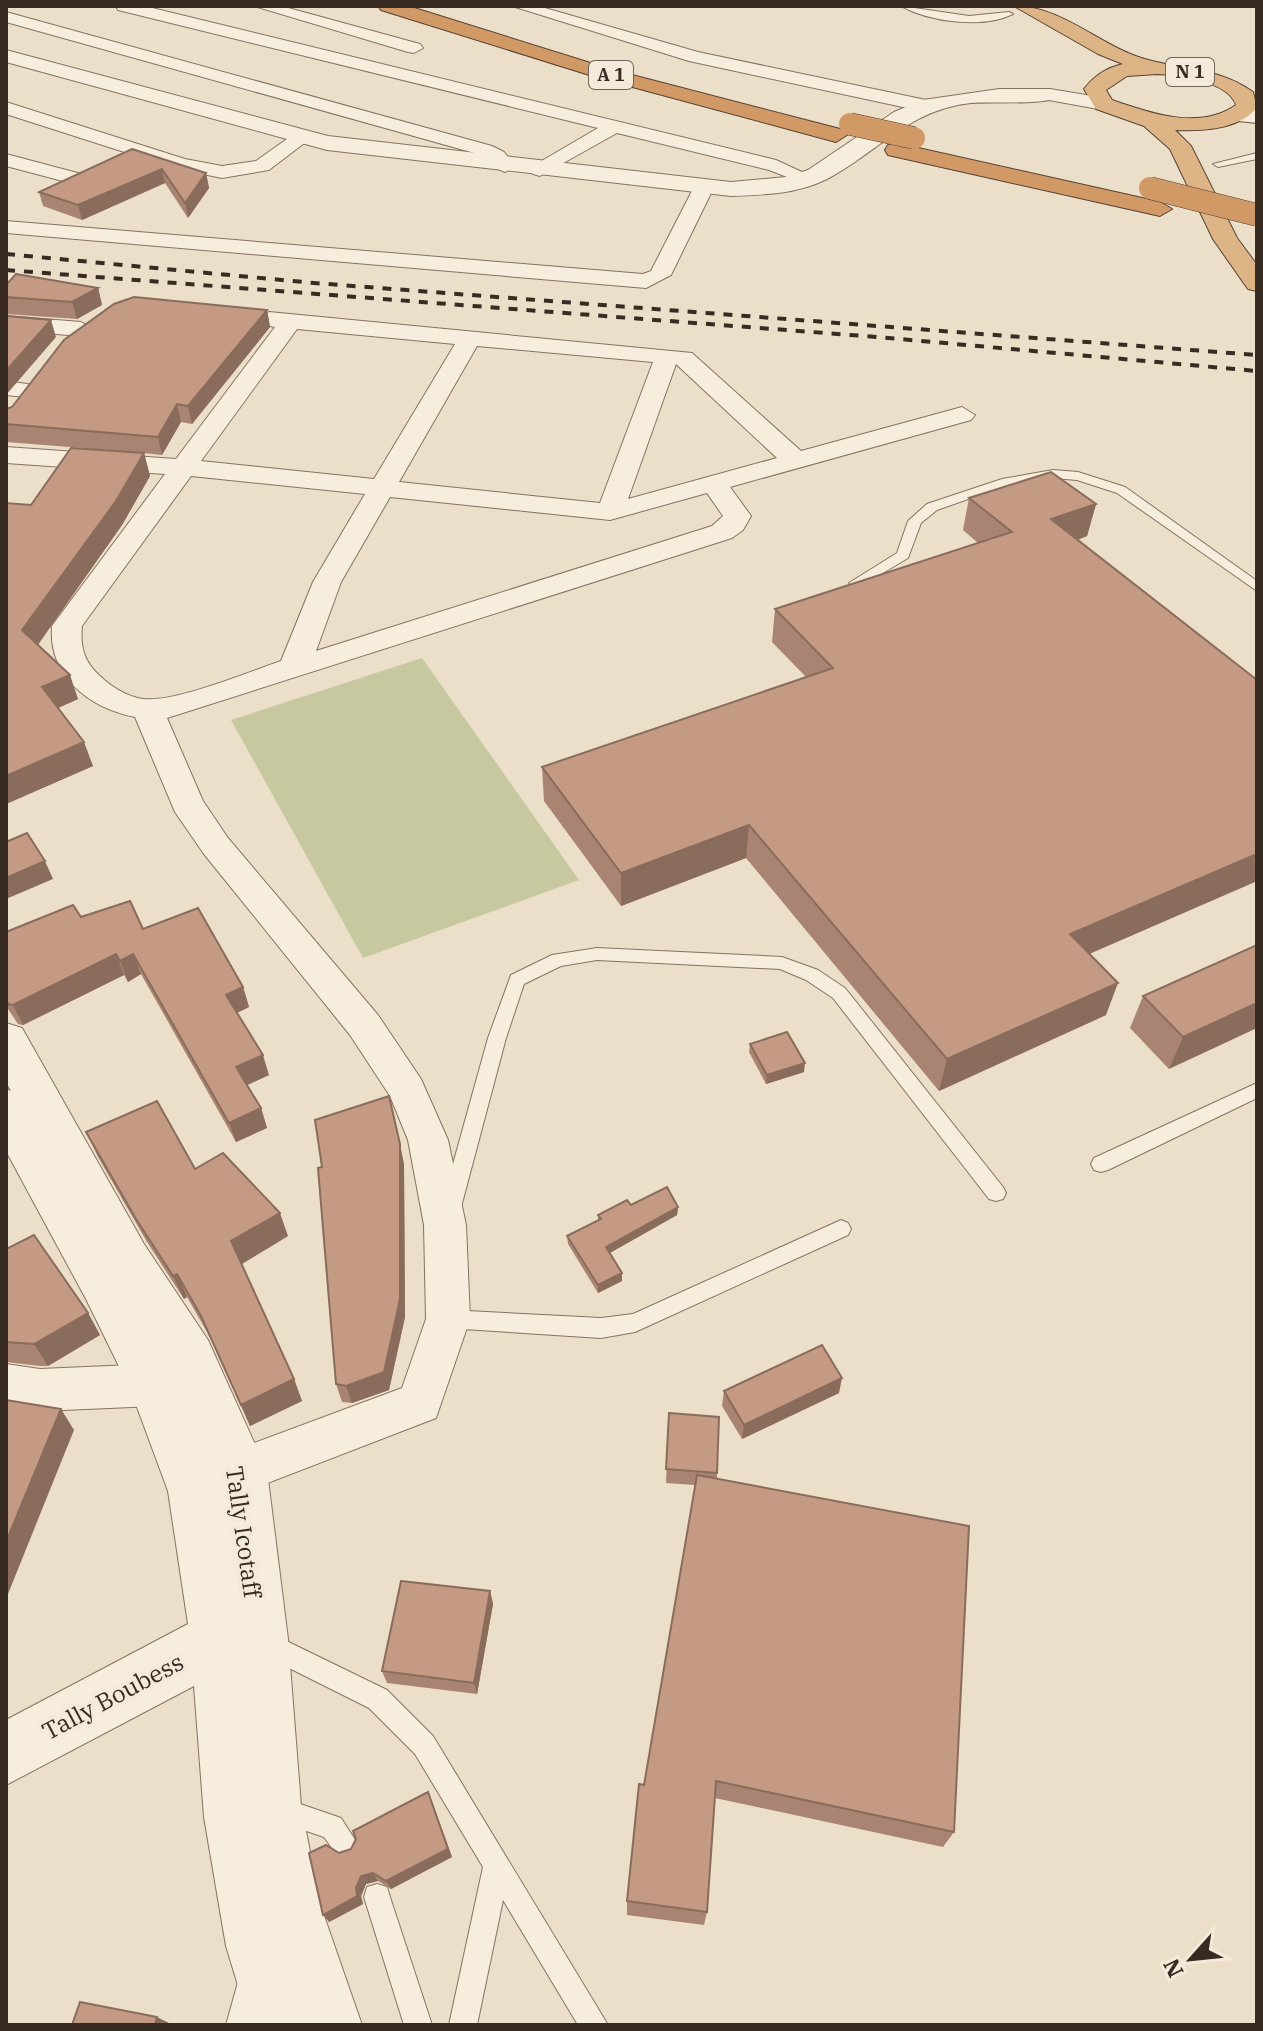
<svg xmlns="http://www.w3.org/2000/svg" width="1263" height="2031" viewBox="0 0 1263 2031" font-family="'IBM Plex Serif',serif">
<rect width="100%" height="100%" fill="#ebdfca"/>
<path fill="#c7c89f" d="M422,658L579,880L363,958L231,720Z"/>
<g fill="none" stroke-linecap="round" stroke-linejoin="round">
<g stroke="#867260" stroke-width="2">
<g id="service">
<path d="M901,6L969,16L1009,12L1013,14C983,29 930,22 901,6Z"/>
<path d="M1257,153V159L1218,167L1213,164Z"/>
<path d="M1053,470L1078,472L1125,487L1257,581V591L1117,493L1077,480L1053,478L1008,485L937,510L921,523L908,558L861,586H851L849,583L897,553L908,521L927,504L1002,479Z"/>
<path d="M597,948L782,957L818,970L845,988L1003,1187L1006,1193L1003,1199L996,1201L989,1199L833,998L806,980L780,969L597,960L561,966L524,984L506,1038L460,1211L457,1217L450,1219L443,1217L440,1211L488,1038L511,975L552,955Z"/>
<path d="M1257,1083V1098L1108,1170L1101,1172L1094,1170L1091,1164L1094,1158Z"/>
<path d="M841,1220L848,1223L851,1229L848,1235L635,1332L601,1338L448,1328L441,1326L437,1319L441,1312L448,1310L601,1318L633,1314Z"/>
<path d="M270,1633L387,1690L433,1736L608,2025H578L503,1900L477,2025H449L483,1867L415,1754L369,1708L261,1654L258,1645L261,1636Z"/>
<path d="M280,1797L341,1818L359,1846L355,1855L346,1859L337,1855L324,1837L271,1819L267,1810L271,1801Z"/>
<path d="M377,1884L387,1887L390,1897L432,2025H404L364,1897L367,1887Z"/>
<path d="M250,1971L260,1975L264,1985L254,2025H226L240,1975Z"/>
</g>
</g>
<g stroke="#867260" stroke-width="2">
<g id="minor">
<path d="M116,6H144L776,160L815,178L805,184L769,170L617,133L540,176L533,174L530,170L533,166L598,128L118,10Z"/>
<path d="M254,6H281L420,44L423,48L414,53L408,52Z"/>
<path d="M512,6H538L698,52L926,100L935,106L926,112L689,61Z"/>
<path d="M6,12L492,146L504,152L515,166L505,172C495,169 488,159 478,154L6,22Z"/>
<path d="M1050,89L1104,98L1113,104L1104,110L1043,99V91Z"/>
<path d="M6,102L185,159L222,166L256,161L294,134H308L311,138L269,170L222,178L174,168L6,114Z"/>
<path d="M6,154L85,175L88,179L78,185L6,166Z"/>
<path d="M704,181L714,187L671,275L646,288L6,233V221L643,274L651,271L694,187Z"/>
<path d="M269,312L692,353L801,451L962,407L975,415L971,420L730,487L751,516L743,530L732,538L167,718L203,801L228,838L378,1015L421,1079L448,1140L466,1225L470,1319L436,1418L239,1494L222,1487L215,1471L222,1455L402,1388L426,1319L424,1225L408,1140L390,1096L350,1035L204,854L175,812L135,717C89,708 48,676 52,626L165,474L6,463V447L176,459L275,327L261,324L257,319ZM297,329L455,344L374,479L201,461ZM477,346L653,362L600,503L399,482ZM676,364L777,458L628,499ZM191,476L365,494L313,582L281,661C249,672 174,703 143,699C128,697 111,687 100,676C84,662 80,647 82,626ZM707,493L723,516L712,526L316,651L341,582L390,497L610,520Z"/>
<path d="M6,316L81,322L93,329L81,336L6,330Z"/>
<path d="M6,381L34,385L37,390L25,397L6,395Z"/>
<path d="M6,1364L40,1369L155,1364L171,1370L178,1385L171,1400L155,1406L40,1411L6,1406Z"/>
</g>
</g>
<g stroke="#867260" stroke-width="2">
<g id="tertiary">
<path d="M6,50L328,136L731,182L786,177L808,170L894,112L923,100L999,89H1050L1061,95C1052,106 989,101 971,103C910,109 878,152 827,179C797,194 763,195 731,196L327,150L6,62Z"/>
<path d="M6,1023L22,1028L144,1244L208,1340L267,1471L288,1639L301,1806L321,1907L362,2025H250L226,1946L204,1817L194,1686L6,1785V1720L188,1624L168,1491L131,1391L86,1299L6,1151V1089L11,1091L6,1082Z"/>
</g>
</g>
<g stroke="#685343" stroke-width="2">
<path id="secondary" d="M1237,108L1257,109V123L1229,120L1226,115Z"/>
</g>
<g stroke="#554134" stroke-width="2">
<path id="trunk" d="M1014,6C1065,6 1103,50 1152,61C1188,70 1221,69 1253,92L1257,108C1237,130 1203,131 1175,130L1191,146L1237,238L1257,265V291L1248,289L1213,239L1170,149L1144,126L1096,109L1084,89C1095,75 1106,68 1123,64L1098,54ZM1157,74C1179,75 1228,81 1236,105C1199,131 1150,113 1112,100L1106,90L1127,76Z"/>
</g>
<g stroke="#554134" stroke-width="2">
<g id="motorway">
<path d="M378,6H408L613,70L844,130L847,135L836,142L599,78L381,10Z"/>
<path d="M896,143L1160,202L1172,209L1160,216L888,155L885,150L888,145Z"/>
</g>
</g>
<use href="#service" fill="#f6eddd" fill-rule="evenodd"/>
<use href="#minor" fill="#f6eddd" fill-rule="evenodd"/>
<use href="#tertiary" fill="#f6eddd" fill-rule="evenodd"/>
<use href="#secondary" fill="#f6eddd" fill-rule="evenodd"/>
<use href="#trunk" fill="#ddb486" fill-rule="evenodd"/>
<use href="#motorway" fill="#d19965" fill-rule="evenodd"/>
<g stroke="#382b22" stroke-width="4" stroke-dasharray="9 9" stroke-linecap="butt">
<path d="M6,254L314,283L1257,355"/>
<path d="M6,270L877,337L1257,371"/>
</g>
<g stroke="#554134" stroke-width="23" stroke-linecap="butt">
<g id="motorway-bridge">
<path d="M850,124L914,138"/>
<path d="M1150,188L1257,215"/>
</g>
</g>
<use href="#motorway-bridge" stroke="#d19965" stroke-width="22"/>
</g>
<g fill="#a98472">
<path d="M132,149L206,173L209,188L188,218L165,183L82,220L43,206L39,192Z"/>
<path d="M6,285L98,288L102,305L77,319L6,314Z"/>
<path d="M267,310L270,327L192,424L181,422L162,455L144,453L150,476L122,525L38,645L78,699L58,708L93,766L6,804L31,505L120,451L6,442V409Z"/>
<path d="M969,498L1096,504L1087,536L1078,540L1257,881L1089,954L1106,1015L939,1091L746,858L621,906L544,801L542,767L806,677L772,642L775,609L978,543L963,530Z"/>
<path d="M81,917L143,929L243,987L249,1007L237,1013L269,1075L247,1085L261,1108L267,1128L236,1142L141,974L128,982L124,975L23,1025L18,1024L6,1006V932Z"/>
<path d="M1257,945L1169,1069L1130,1028L1143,996Z"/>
<path d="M750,1044L804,1072L766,1084L749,1052Z"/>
<path d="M86,1132L195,1169L288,1236L242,1264L294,1379L302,1401L250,1426L211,1339L187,1297L184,1299L147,1242L98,1157Z"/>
<path d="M404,1164L405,1317L389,1390L352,1403L342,1402L336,1384Z"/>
<path d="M631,1205L678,1207L677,1215L610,1253L622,1273V1281L598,1293L568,1244L567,1236L598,1221V1215Z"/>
<path d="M6,1249L88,1313L100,1335L48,1366H40L6,1362Z"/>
<path d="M724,1391L839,1393L742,1439L722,1406Z"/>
<path d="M669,1413L717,1473V1479L954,1832L943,1847L715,1798L707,1912L704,1925L627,1915V1901L644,1785L695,1485L666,1483Z"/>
<path d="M490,1591L493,1604L477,1694L387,1683L382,1671Z"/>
<path d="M432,1802L452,1857L391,1889L378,1881L366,1884L361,1896L363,1904L329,1922L339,1853L351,1849Z"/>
</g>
<g fill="#8a6c5c">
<path d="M162,169L165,183L82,220L78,205Z"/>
<path d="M206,173L209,188L188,218L185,203Z"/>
<path d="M98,288L102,305L77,319L72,302Z"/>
<path d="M267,310L270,327L192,424L188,406Z"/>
<path d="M51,320L56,337L6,395V371Z"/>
<path d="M177,404L181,422L162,455L158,437Z"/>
<path d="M144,453L150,476L122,525L31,654L22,630Z"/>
<path d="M1096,504L1087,536L1043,552L1051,519Z"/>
<path d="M70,675L78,699L51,711L42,687Z"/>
<path d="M84,742L93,766L6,804V776Z"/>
<path d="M749,825L746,858L621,906V873Z"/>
<path d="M1257,854V881L1059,967L1070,934Z"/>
<path d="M45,861L53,879L6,899V878Z"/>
<path d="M116,954L124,975L23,1025L13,1005Z"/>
<path d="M133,954L141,974L128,982L120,961Z"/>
<path d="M1118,983L1106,1015L939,1091L947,1059Z"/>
<path d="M243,987L249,1007L232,1015L226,995Z"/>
<path d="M1257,1003V1028L1169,1069L1183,1037Z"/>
<path d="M263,1055L269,1075L243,1087L236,1067Z"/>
<path d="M805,1063L804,1072L766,1084L767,1075Z"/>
<path d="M261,1108L267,1128L236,1142L229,1123Z"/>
<path d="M400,1144L404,1164L405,1317L389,1390L352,1403L346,1386Z"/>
<path d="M678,1207L677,1215L606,1255V1247Z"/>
<path d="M280,1213L288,1236L240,1265L231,1241Z"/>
<path d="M622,1273V1281L598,1293V1285Z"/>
<path d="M177,1274L187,1297L184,1299L173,1276Z"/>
<path d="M88,1313L100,1335L48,1366L34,1344Z"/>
<path d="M842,1378L839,1393L742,1439L744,1425Z"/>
<path d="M294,1379L302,1401L250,1426L241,1405Z"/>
<path d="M61,1409L74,1430L6,1599V1542Z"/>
<path d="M490,1591L493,1604L477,1694L474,1683Z"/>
<path d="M432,1802L452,1857L391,1889L386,1881Z"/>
<path d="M373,1873L378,1881L366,1884L361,1896L363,1904L329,1922L323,1915L356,1888L361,1876Z"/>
<path d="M157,2017L171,2024L170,2025H155Z"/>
</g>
<g fill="#c59a84" stroke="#8a6c5c" stroke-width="2">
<path d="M132,149L206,173L185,203L162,169L78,205L39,192Z"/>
<path d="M16,274L98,288L72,302L6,297V285Z"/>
<path d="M134,297L267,310L188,406L177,404L158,437L6,424V409L12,407L64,340L114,304Z"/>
<path d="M6,316L51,320L6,371Z"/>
<path d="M71,448L144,453L116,501L22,630L70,675L42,687L84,742L6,776V503L31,505Z"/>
<path d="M1051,472L1096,504L1051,519L1257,680V854L1070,934L1118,983L947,1059L749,825L621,873L542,767L833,668L775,609L1012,532L969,498Z"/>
<path d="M27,833L45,861L6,878V842Z"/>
<path d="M130,901L143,929L198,908L243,987L226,995L263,1055L236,1067L261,1108L229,1123L133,954L120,961L116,954L13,1005L8,1004L6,1000V932L73,905L81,917Z"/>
<path d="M1257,945V1003L1183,1037L1143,996Z"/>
<path d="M787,1032L805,1063L767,1075L750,1044Z"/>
<path d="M389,1096L400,1144V1299L384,1372L346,1386L336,1384L318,1168L322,1167L315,1120Z"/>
<path d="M157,1101L195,1169L223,1153L280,1213L231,1241L294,1379L241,1405L201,1316L177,1274L173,1276L136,1219L86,1132Z"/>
<path d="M667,1187L678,1207L606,1247L622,1273L598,1285L567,1236L601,1219L598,1215L627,1200L631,1205Z"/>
<path d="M34,1235L88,1313L34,1344L6,1342V1249Z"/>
<path d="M822,1345L842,1378L744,1425L724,1391Z"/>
<path d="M6,1400L61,1409L6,1542Z"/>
<path d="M669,1413L719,1417L717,1473L666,1469Z"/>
<path d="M697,1475L969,1526L954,1832L716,1781L707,1912L627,1901L639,1784L644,1785Z"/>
<path d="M401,1581L490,1591L474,1683L382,1671Z"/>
<path d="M428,1792L448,1849L386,1881L373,1873L361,1876L356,1888L357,1896L323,1915L309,1853L326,1845L339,1853L351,1849L356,1839L353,1831Z"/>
<path d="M80,2002L157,2017L155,2025H72Z"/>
</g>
<g text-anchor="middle" stroke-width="8" stroke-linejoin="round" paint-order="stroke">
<g fill="#f3ead9" stroke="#706459" stroke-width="2">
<rect x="1166" y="58" width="48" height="28" rx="6"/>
<rect x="589" y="61" width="44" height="28" rx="6"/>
</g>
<g font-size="18" font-weight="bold" fill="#382b22">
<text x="1190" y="78">N 1</text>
<text x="611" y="81">A 1</text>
</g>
<g font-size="24" fill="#382b22" stroke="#f3ead9">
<text transform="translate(243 1532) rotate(82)" y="8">Tally Icotaff</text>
<text transform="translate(113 1697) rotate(-28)" y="8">Tally Boubess</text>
</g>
</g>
<rect width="1263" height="2031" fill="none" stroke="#382b22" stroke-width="16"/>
<g transform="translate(1191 1959) rotate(243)" stroke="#f3ead9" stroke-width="6" paint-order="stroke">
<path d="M0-6L14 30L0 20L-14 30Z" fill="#382b22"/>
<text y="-12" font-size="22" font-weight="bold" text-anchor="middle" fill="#382b22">N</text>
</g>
</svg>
